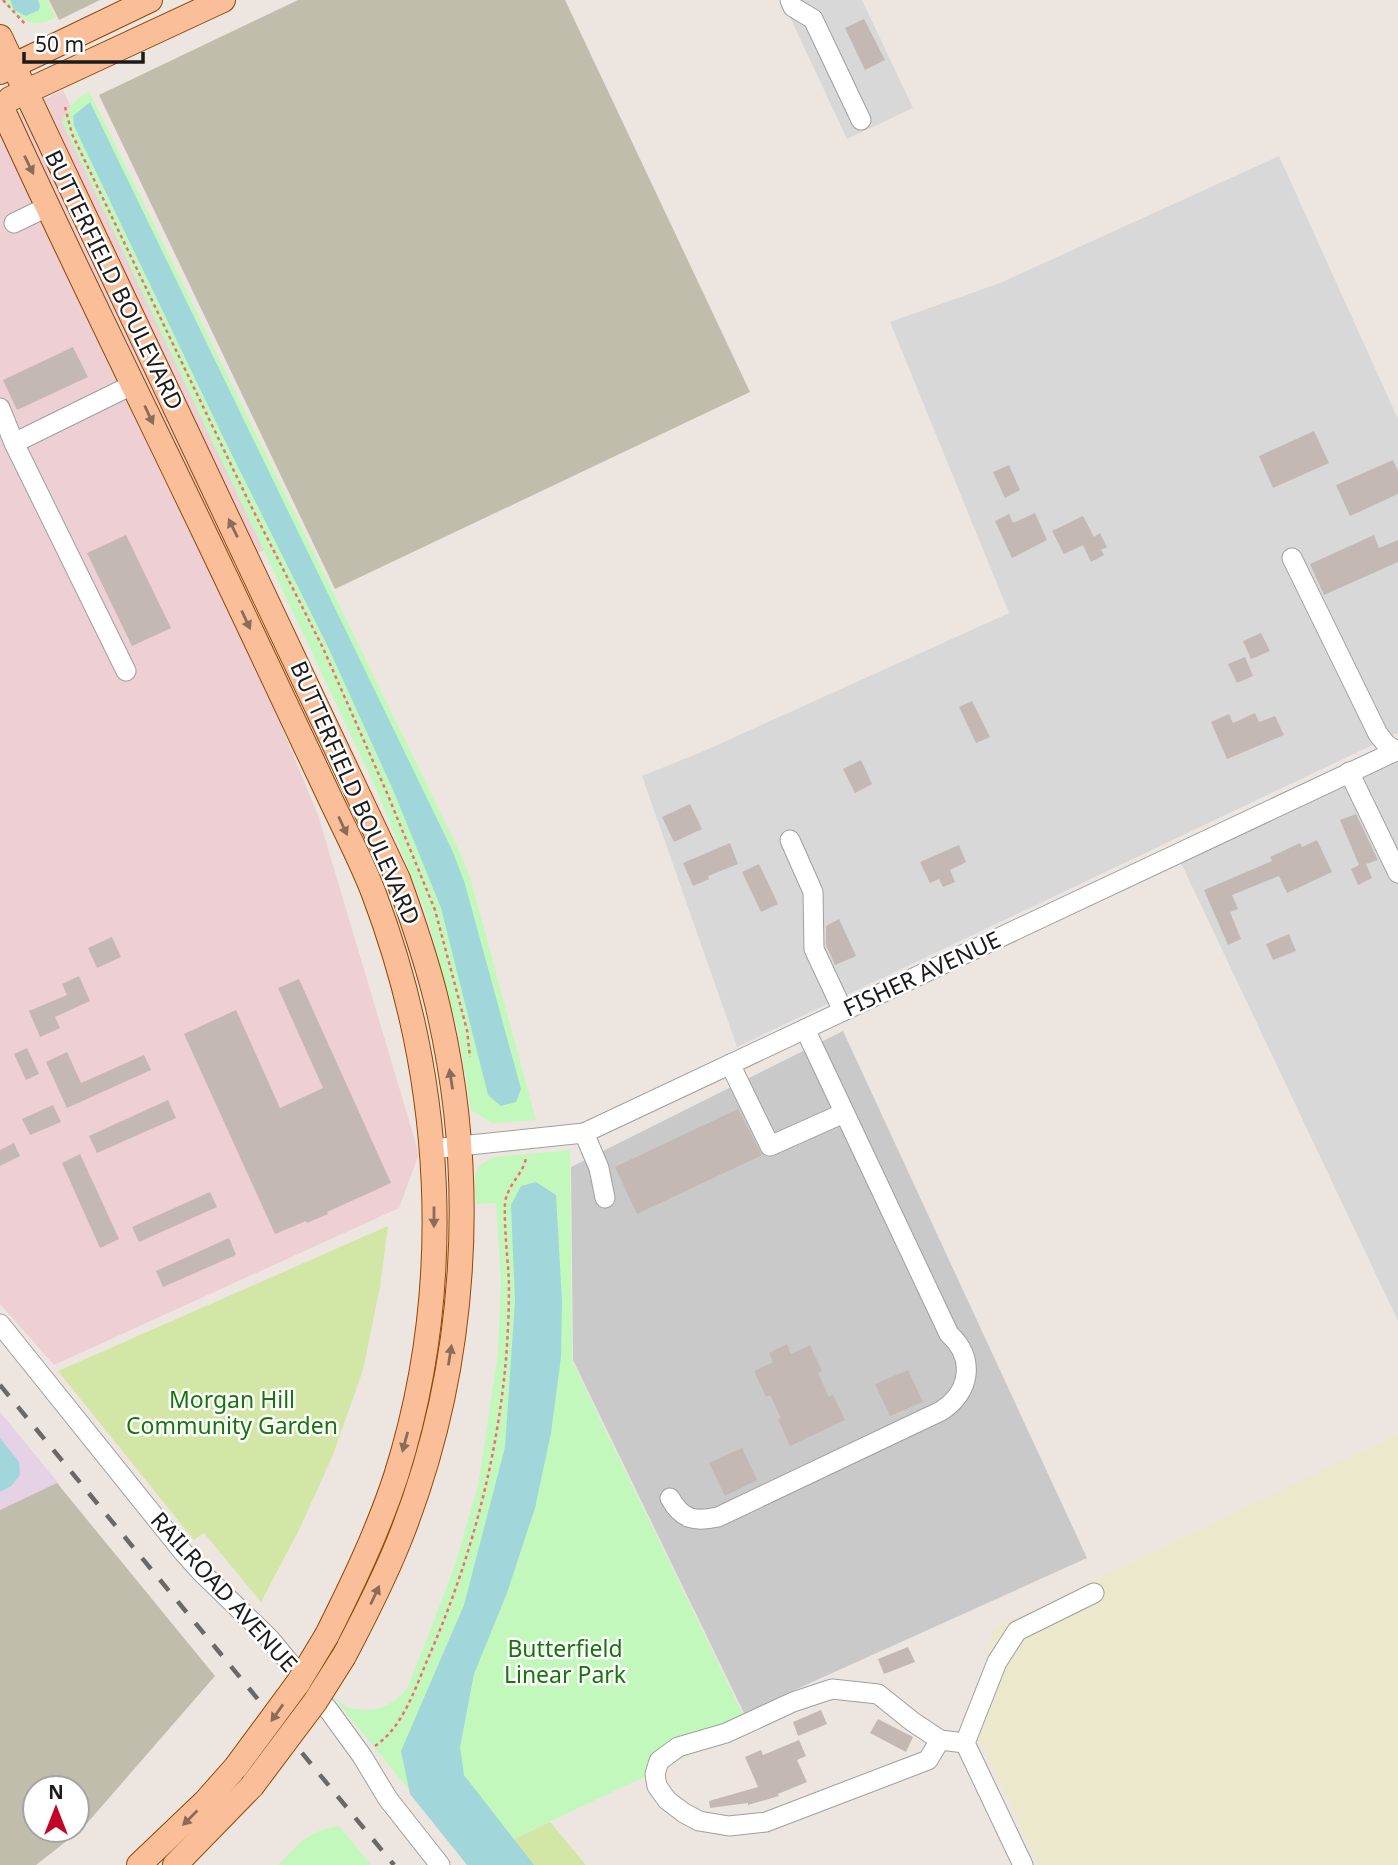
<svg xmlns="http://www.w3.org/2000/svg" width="1398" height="1865" viewBox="0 0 1398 1865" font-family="'Noto Sans',sans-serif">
<rect width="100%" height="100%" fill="#ede6e0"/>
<g fill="#d9d8d8">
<path d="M782,0H862L913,108L847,139Z"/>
<path d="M1279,156L1398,419V733L737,1047L642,776L704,751L1009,613L890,322L1000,283Z"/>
<path d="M1398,759V1321L1180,861Z"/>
</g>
<path fill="#eecfd4" d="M63,90L278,546L229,562L217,570L318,815L419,1154L399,1208L54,1365L0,1304V121Z"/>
<path fill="#e6d2e6" d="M0,1412L60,1485L0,1513Z"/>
<path fill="#c9c9c9" d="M843,1031L1087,1558L744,1713L573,1360L571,1167Z"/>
<g fill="#c1bdac" fill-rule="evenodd">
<path d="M49,0H100L59,20Z"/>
<path d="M298,0H565L750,392L335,589L99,95Z"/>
<path d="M57,1483L215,1676L82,1829L36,1865H0V1510ZM35,1788H77V1830H35Z"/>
</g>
<path fill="#ece8cb" d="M1398,1434V1865H1038L974,1726L993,1629Z"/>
<g fill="#d2e7a6">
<path d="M388,1226L380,1287L363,1370L333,1455L300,1528L261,1602L204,1533L194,1540L58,1371Z"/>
<path d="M550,1822L586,1865H470L467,1861Z"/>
</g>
<g fill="#c2f8bc">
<path d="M2,0H47L56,18C51,19 45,23 39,23C26,24 7,11 2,0Z"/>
<path d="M89,91L458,849L470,877L536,1120L492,1123L471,1110L458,1031L426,913L379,795L62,122C67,107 76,100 89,91Z"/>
<path d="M570,1150L572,1361L749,1727L467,1861L334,1698C340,1702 347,1708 354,1709C376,1713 395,1705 408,1687L454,1568L478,1486L498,1353L501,1280L496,1203L476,1204L475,1176L478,1167L493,1157Z"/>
<path d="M339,1826L371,1865H278C300,1844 306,1831 339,1826Z"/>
</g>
<g fill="#a1d7da">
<path d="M10,0H38L40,6L39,10L26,16L14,10Z"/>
<path d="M90,102L453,852L465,884L521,1089L516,1102L501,1106L488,1095L441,908L394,792L328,647L225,441L74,126L73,116Z"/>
<path d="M536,1182L556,1195L562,1301L561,1357L551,1433L535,1508L507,1593L474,1674L460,1747L464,1775L534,1865H467L410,1794L401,1751L464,1605L505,1447L515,1301L511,1205L521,1186Z"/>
<path d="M0,1438L19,1462L20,1475L11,1486L0,1492Z"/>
</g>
<g fill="#c4b8b4">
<path d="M864,19L885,60L865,70L845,28Z"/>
<path d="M73,347L88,377L17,410L3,380Z"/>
<path d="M1314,431L1329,463L1273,488L1259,456Z"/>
<path d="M1393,460L1398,471V494L1350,516L1336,485Z"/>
<path d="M1009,465L1020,490L1005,498L993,472Z"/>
<path d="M1035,513L1047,540L1012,558L995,521L1009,514L1013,523Z"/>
<path d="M1083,516L1094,537L1100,533L1107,547L1101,550L1104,555L1091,562L1083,545L1064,554L1052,531Z"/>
<path d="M126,535L171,628L132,646L87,553Z"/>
<path d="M1374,535L1379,548L1398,540V562L1324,595L1310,564Z"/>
<path d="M1261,633L1270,651L1251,659L1243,641Z"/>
<path d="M1245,657L1253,676L1237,683L1228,664Z"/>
<path d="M972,701L990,737L976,743L959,707Z"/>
<path d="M1255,713L1259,722L1275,716L1284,735L1227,759L1211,722L1229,714L1233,723Z"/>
<path d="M861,760L872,784L855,793L843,769Z"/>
<path d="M690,804L702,829L674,842L662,817Z"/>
<path d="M1356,814L1378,860L1366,864L1372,878L1358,885L1351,869L1359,865L1340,820Z"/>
<path d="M1317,840L1332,872L1287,893L1279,876L1232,895L1238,909L1230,912L1241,939L1228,945L1204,890L1272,861L1270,857L1300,843L1302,847Z"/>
<path d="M730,843L738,864L708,876L709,879L693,886L683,863Z"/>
<path d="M959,845L966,862L950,870L955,882L943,887L939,879L930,883L920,862Z"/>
<path d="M759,864L778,904L761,912L742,872Z"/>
<path d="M839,919L856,956L835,965L826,945V926Z"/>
<path d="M1289,934L1296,951L1273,960L1266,944Z"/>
<path d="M112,937L121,957L97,968L88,948Z"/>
<path d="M79,976L90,1001L55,1017L60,1028L40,1037L29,1011L67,995L62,984Z"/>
<path d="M299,979L391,1183L327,1212L328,1214L307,1223L306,1221L275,1234L184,1034L236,1010L280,1108L323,1088L278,988Z"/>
<path d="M27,1048L39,1074L26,1080L14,1054Z"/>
<path d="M67,1052L81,1083L144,1055L151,1070L67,1108L46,1062Z"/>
<path d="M168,1100L176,1118L97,1153L89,1136Z"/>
<path d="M53,1105L61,1122L30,1135L22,1119Z"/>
<path d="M738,1109L762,1155L637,1214L615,1167Z"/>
<path d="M14,1143L20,1156L0,1166V1150Z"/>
<path d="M80,1154L119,1239L100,1248L62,1163Z"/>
<path d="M210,1192L217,1207L139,1242L132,1227Z"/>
<path d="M229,1238L236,1255L163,1287L156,1271Z"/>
<path d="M787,1344L791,1354L810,1345L822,1371L818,1373L829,1397L833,1395L845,1420L790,1446L778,1419L781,1418L770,1395L766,1397L754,1371L773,1362L769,1353Z"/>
<path d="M908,1370L923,1402L890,1416L875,1384Z"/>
<path d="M742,1448L757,1480L725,1496L709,1463Z"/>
<path d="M908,1647L915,1662L884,1674L878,1659Z"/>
<path d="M821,1710L827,1724L798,1736L793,1722Z"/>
<path d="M878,1719L913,1737L906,1752L870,1733Z"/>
<path d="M799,1740L806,1756L797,1760L807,1782L778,1794L779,1796L748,1805V1803L710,1808L709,1801L758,1787L745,1757L761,1750L763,1755Z"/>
</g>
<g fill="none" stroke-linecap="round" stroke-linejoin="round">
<g stroke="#9f9f9f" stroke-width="21">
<g id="minor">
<path d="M790,0L793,7L813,19L861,120"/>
<path d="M14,223L49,206"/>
<path d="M0,408L14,443L126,671"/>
<path d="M14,443L134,384"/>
<path d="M1292,558L1378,734L1386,744L1396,751"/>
<path d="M1349,772L1398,873"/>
<path d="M790,840L813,892L814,949L843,1011"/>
<path d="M730,1064L770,1146L844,1113"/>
<path d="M584,1133L599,1168L605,1198"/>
<path d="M432,1149L584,1133L1398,750"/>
<path d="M0,1324L183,1552L201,1572L270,1639L330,1712L362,1756L388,1799L440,1865"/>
<path d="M670,1498C682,1520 695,1522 718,1517L941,1411C970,1393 976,1358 949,1334L805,1029"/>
<path d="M940,1740L928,1760L766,1822L729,1826L699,1821L684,1813L667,1800L657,1786L655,1774L659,1761L678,1747L726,1733L793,1702L832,1689L878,1694L913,1722L940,1740L965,1743"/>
<path d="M1023,1865L965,1743L997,1662L1017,1631L1094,1593"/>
</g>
</g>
<g stroke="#8f4703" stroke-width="26">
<g id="major">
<path d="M0,37L398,879C412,918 425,956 435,995C480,1175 468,1369 399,1541C383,1581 364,1618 344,1656"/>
<path d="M0,72L150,0"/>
<path d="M10,99L223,0"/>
<path d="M0,104C82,284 171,460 255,639C280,692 305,744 329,796C344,828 361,860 374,894C444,1079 456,1286 396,1476C378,1531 353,1583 327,1635"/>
<path d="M139,1865L205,1802L236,1767"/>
<path d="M175,1865L252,1786"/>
</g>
</g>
<g stroke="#f76873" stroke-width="2.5" stroke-dasharray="3.5 3.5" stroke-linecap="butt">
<path d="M3,0L26,25"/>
<path d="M65,107L72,134L247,498L323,648L387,793L435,910L467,1030L470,1057"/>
<path d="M375,1746C404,1726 415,1688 429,1656C470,1562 497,1462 506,1359C508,1334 509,1309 509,1284C508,1258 504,1231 505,1204C506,1186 525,1172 526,1157"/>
</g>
<use href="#minor" stroke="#fff" stroke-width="19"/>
<use href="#major" stroke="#fabe99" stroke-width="24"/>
<path stroke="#696969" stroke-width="4.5" stroke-dasharray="14 14" stroke-linecap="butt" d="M0,1385L394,1865"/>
<g stroke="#8f4703" stroke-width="26" stroke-linecap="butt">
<g id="major-bridge">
<path d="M236,1767L298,1683L327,1635"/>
<path d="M252,1786L315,1702L344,1656"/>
</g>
</g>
<use href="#major-bridge" stroke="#fabe99" stroke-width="24"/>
</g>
<defs><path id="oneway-solid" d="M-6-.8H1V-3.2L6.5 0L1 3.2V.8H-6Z" transform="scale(1.75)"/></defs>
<g fill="#8a6c5a">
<use href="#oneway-solid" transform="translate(29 165) rotate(64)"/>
<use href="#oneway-solid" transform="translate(149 415) rotate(65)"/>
<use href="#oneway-solid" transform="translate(233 528) rotate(-116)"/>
<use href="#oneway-solid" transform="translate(246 620) rotate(65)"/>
<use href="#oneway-solid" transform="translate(343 826) rotate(65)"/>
<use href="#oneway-solid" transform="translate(451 1079) rotate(-99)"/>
<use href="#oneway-solid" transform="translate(434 1217) rotate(90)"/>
<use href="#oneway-solid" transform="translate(450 1355) rotate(-81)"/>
<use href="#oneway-solid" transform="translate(405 1442) rotate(105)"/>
<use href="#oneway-solid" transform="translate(375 1595) rotate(-65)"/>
<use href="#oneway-solid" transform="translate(277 1713) rotate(125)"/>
<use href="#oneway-solid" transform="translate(190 1818) rotate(135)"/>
</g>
<g text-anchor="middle" stroke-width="5" stroke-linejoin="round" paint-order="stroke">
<g font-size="23" fill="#1b1b1b" stroke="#fff">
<text transform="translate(114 280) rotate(64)" y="8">BUTTERFIELD BOULEVARD</text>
<text transform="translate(355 793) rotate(66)" y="8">BUTTERFIELD BOULEVARD</text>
<text transform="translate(922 974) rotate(-25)" y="8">FISHER AVENUE</text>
<text transform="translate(224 1592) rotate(48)" y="8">RAILROAD AVENUE</text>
</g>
<g font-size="23" fill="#17750d" stroke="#fff">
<text x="232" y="1408">Morgan Hill<tspan x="232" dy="26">Community Garden</tspan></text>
<text x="565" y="1657">Butterfield<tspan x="565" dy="26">Linear Park</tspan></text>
</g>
</g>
<g transform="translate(56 1809)"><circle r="33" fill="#ffffff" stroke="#a4a4a4" stroke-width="2"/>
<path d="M0-5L12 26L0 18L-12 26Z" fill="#c20427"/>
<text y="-10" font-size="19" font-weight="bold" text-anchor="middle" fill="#1b1b1b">N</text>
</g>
<path d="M24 52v10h119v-10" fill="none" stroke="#1b1b1b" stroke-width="3.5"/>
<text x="35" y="52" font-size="21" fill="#1b1b1b" stroke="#ffffff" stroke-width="5" paint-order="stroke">50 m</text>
</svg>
